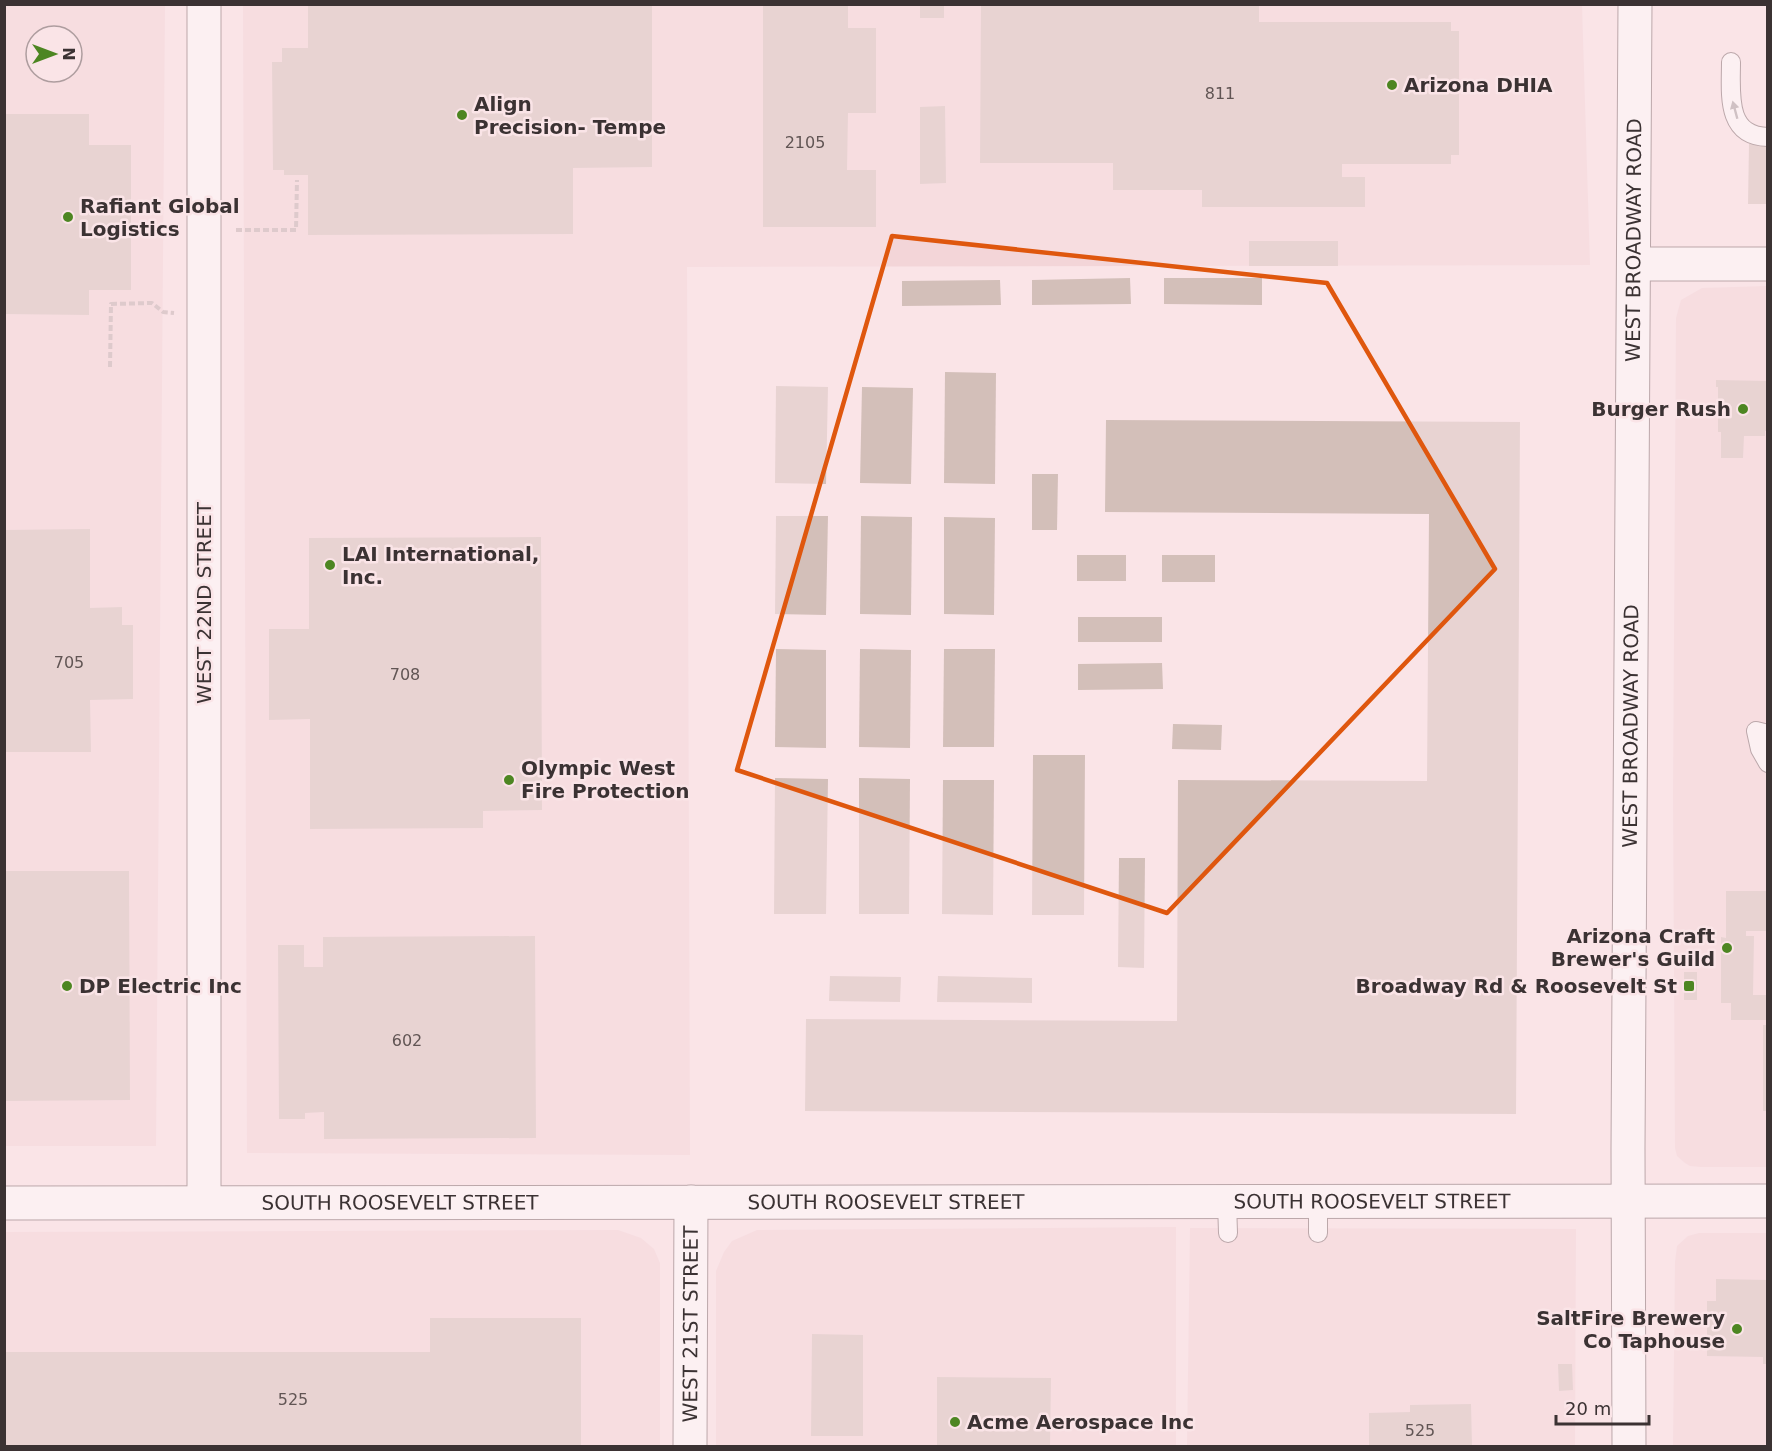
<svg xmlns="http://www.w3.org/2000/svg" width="1772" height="1451" viewBox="0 0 1772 1451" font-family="'DejaVu Sans',sans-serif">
<rect width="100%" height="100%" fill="#fae4e7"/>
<g fill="#f3d5d8" fill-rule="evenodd">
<path d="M5,5H165L156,1146H5ZM36,36H72V72H36Z"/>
<path d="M243,5H1582L1590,265L687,267L690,1155L247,1153Z"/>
<path d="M1767,286V1167H1701L1690,1166L1685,1163L1677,1156L1675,1148L1673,795L1676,318L1681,300L1702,288Z"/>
<path d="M1176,1227V1446H716V1271L724,1252L732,1241L757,1230Z"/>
<path d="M1190,1228L1576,1229L1575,1446H1187Z"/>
<path d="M618,1230L641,1238L654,1249L660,1263V1446H5L4,1232Z"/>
<path d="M1699,1233H1767V1446H1673L1675,1262L1677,1246L1688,1236Z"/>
</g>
<g fill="#d3bfb9">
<path d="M308,4H652V167L573,168V234L308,235V175H284V170H273L272,62H282V48H308Z"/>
<path d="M763,4H848V28H876V113H848L847,170H876V227H763Z"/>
<rect x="920" y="4" width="24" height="14"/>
<path d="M981,4H1259V22H1451V31H1459V155H1451V164H1342V177H1365V207H1202V190H1113V163H980Z"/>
<path d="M945,106L946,183L920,184V107Z"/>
<path d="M4,114H89V145H131V290H89V315L4,314Z"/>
<path d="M1749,144H1768V204H1748Z"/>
<rect x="1249" y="241" width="89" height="25"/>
<path d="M1130,278L1131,304L1032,305V280Z"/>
<path d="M1164,278H1262V305L1164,304Z"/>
<path d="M1000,280L1001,305L902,306V281Z"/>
<path d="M945,372L996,373L995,484L944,483Z"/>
<path d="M1716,380L1768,381V431H1765V436H1744L1743,458H1721V432H1718V387H1716Z"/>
<path d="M776,386L828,387L826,484L775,483Z"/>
<path d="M862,387L913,388L911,484L860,483Z"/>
<path d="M1106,420L1520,422L1516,1114L805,1111L806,1019L1177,1021L1178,780L1427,781L1429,514L1105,512Z"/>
<path d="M1032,474H1058L1057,530H1032Z"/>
<path d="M776,516H828L826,615L775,614Z"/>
<path d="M861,516L912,517L911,615L860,614Z"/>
<path d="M944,517L995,518L994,615L944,614Z"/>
<path d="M90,529V608L122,607V625H133V699L90,700L91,752H4V530Z"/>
<path d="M541,537L542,810L483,811V828L310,829V719L269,720V629H309V538Z"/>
<rect x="1077" y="555" width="49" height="26"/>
<rect x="1162" y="555" width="53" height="27"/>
<rect x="1078" y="617" width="84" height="25"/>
<path d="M776,649L826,650V748L775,747Z"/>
<path d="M860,649L911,650L910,748L859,747Z"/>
<path d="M944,649H995L994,747H943Z"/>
<path d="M1162,663L1163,689L1078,690V664Z"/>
<path d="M1173,724L1222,725L1221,750L1172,749Z"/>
<path d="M1033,755H1085L1084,915H1032Z"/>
<path d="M775,778L828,779L826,914H774Z"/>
<path d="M859,778L910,779L909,914H859Z"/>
<path d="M943,780H994L993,915L942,914Z"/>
<path d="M1119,858H1145L1144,968L1118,967Z"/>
<path d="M4,871H129L130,1100L4,1101Z"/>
<path d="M1726,891H1768V931H1746V936H1754L1753,995H1768V1020H1731V1003H1721V937L1726,938Z"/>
<path d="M535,936L536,1138L324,1139V1112L305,1113V1119H279L278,945H304V967H323V937Z"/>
<rect x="1684" y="972" width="13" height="28"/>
<path d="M830,976L901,977L900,1002L829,1001Z"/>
<path d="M938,976L1032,978V1003L937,1002Z"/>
<rect x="1763" y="1025" width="5" height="86"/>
<path d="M1716,1279L1768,1280V1364H1763V1357L1707,1356V1301H1716Z"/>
<path d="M430,1318H581V1446H4V1352H430Z"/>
<path d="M812,1334L863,1335V1436H811Z"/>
<path d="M1558,1364H1572L1573,1390L1559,1391Z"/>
<path d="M937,1377L1051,1378L1050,1446H937Z"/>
<path d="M1471,1404L1472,1446H1369V1413L1410,1412V1405Z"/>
</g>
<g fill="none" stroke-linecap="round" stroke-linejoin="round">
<g stroke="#715f61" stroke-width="20">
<g id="lane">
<path d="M1731,62C1731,93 1725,136 1768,137"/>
<path d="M1768,734L1756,731L1760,749L1768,763"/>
<path d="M1227,1202L1228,1233"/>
<path d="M1318,1202V1233"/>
</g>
</g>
<g stroke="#715f61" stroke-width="35">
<g id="street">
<path d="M204,4V1202"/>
<path d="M1634,264H1768"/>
<path id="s1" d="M4,1203L1768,1201"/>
<path id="s2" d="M690,1446L691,1202"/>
</g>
</g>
<g stroke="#715f61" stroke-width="35">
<g id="secondary">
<path id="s3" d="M1629,1446L1628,1149L1635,4"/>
</g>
</g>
<g stroke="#bcaaac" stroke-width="4" stroke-dasharray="6 3" stroke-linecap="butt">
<path d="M236,230H296L297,180"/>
<path d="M110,367L111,304L152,303L163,312L174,313"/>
</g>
<use href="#lane" stroke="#fff" stroke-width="18"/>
<use href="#street" stroke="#fff" stroke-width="33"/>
<use href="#secondary" stroke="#fff" stroke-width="33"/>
</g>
<defs><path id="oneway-solid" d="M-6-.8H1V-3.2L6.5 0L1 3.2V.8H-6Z" transform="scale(1.5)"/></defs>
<use fill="#9d9899" href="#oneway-solid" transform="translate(1735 110) rotate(-105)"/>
<path d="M0 0H1772V1451H0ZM892,236L1327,283L1495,569L1167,913L737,770Z" fill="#fae4e7" fill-opacity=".55" fill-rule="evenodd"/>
<path fill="none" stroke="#df570e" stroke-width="4.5" stroke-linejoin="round" d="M892,236L1327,283L1495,569L1167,913L737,770Z"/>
<g fill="#4d8622" stroke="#fae4e7" stroke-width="2">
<circle cx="1392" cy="85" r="6"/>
<circle cx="462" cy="115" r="6"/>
<circle cx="68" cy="217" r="6"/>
<circle cx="1743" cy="409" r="6"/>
<circle cx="330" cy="565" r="6"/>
<circle cx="509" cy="780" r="6"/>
<circle cx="1727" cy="948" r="6"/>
<circle cx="67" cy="986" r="6"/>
<rect x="1683" y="980" width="12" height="12" rx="3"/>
<circle cx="1737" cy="1329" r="6"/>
<circle cx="955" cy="1422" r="6"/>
</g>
<g text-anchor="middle" stroke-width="5" stroke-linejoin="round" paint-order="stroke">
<g font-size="16" fill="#615554">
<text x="1220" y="99">811</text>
<text x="805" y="148">2105</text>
<text x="69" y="668">705</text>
<text x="405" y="680">708</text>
<text x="407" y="1046">602</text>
<text x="293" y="1405">525</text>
<text x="1420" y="1436">525</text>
</g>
<g font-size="20" font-weight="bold" fill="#3b3233" stroke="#fae4e7" text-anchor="start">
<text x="1404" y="92">Arizona DHIA</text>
<text x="474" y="111">Align<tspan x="474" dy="23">Precision- Tempe</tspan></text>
<text x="80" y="213">Rafiant Global<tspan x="80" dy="23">Logistics</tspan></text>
<text x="1731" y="416" text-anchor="end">Burger Rush</text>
<text x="342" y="561">LAI International,<tspan x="342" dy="23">Inc.</tspan></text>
<text x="521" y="775">Olympic West<tspan x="521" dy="23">Fire Protection</tspan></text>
<text x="1715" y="943" text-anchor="end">Arizona Craft<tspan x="1715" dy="23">Brewer's Guild</tspan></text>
<text x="79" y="993">DP Electric Inc</text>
<text x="1677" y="993" text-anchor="end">Broadway Rd &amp; Roosevelt St</text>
<text x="1725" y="1325" text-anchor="end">SaltFire Brewery<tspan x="1725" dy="23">Co Taphouse</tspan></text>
<text x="967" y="1429">Acme Aerospace Inc</text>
</g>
<g font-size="20" fill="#3b3233" stroke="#fae4e7">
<text dy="7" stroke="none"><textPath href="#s3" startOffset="1206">WEST BROADWAY ROAD</textPath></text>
<text transform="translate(204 603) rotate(-90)" y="7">WEST 22ND STREET</text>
<text dy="7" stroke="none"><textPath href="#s3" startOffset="720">WEST BROADWAY ROAD</textPath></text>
<text dy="7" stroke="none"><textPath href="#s1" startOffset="396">SOUTH ROOSEVELT STREET</textPath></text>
<text dy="7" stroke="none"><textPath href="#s1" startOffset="882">SOUTH ROOSEVELT STREET</textPath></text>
<text dy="7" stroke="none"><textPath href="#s1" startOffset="1368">SOUTH ROOSEVELT STREET</textPath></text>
<text dy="7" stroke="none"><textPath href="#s2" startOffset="122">WEST 21ST STREET</textPath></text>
</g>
</g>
<rect width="1772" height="1451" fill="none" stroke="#3b3233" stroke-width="12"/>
<g transform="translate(54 54) rotate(90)"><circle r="28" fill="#fae4e7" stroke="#ae9d9f" stroke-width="1.5"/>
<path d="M0-4.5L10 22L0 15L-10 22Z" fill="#4d8622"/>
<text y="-9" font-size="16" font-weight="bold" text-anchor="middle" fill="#3b3233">N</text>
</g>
<path d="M1556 1415v9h93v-9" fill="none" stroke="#3b3233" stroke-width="3"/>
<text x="1565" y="1415" font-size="18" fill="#3b3233" stroke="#fae4e7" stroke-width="4.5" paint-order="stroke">20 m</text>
</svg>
